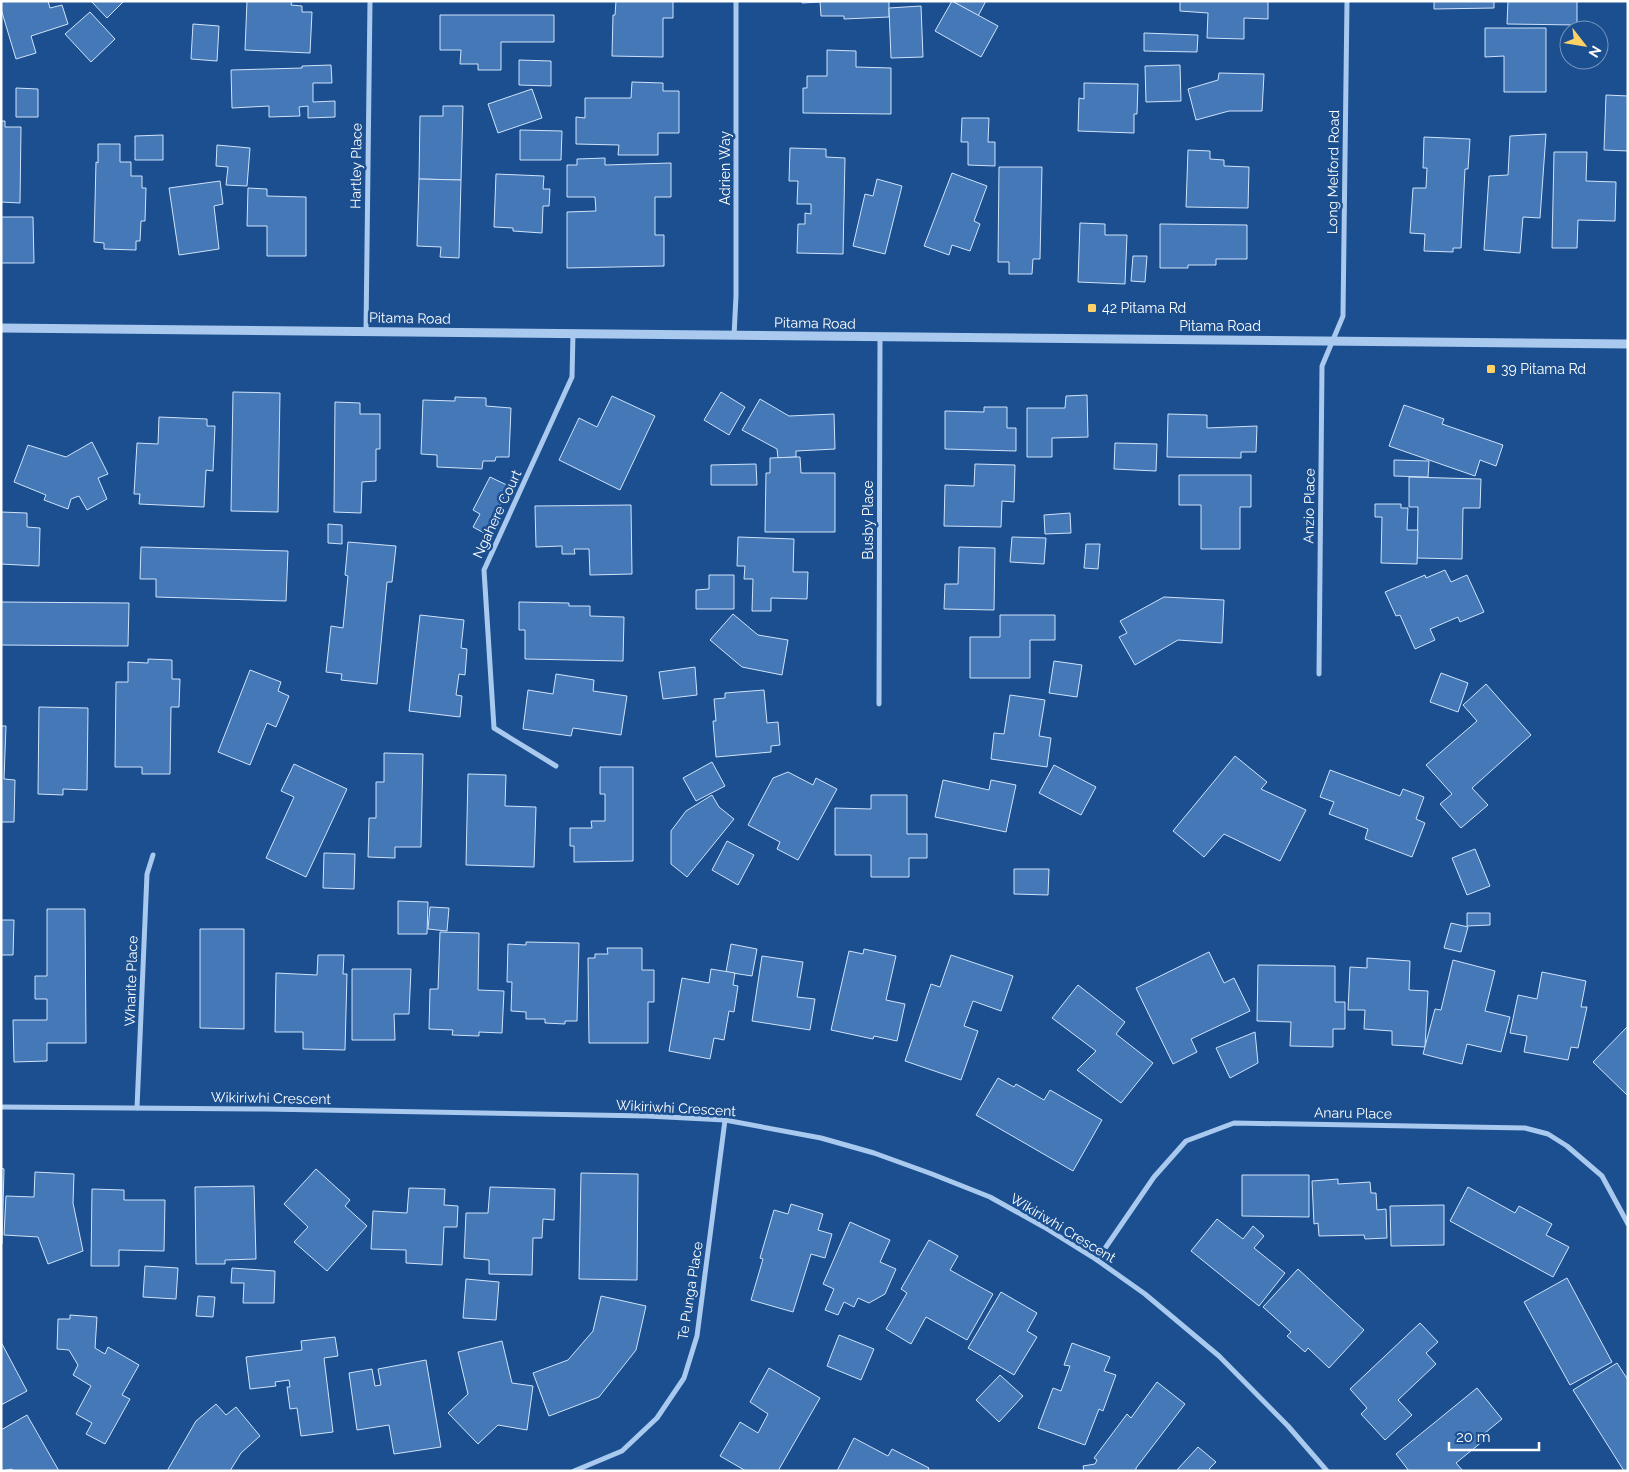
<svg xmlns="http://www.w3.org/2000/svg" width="1629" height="1472" viewBox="0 0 1629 1472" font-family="Raleway,sans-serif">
<rect width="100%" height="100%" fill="#1b4f8f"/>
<g fill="#4478b7" stroke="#cfe3fa">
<path d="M1,1H48L50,8L62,5L68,24L31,36L36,53L16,59L1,9Z"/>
<path d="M91,1H124L107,18Z"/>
<path d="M247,1H292L291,5L302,6V12H312L310,53L245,50Z"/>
<path d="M616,1H673V18H663V57L612,56L613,15H615Z"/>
<path d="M802,1H889V17L844,19V16H821L820,2L802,3Z"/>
<path d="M952,1H986L978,16Z"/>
<path d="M952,1L998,26L981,57L935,31Z"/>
<path d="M1180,1H1268V19L1244,18V39L1207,38L1208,13L1180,11Z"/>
<path d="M1434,1H1494V8L1434,9Z"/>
<path d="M1508,1H1577V25L1507,24Z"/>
<path d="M921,6L923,57L891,58L889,8Z"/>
<path d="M90,12L115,39L91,62L65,34Z"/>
<path d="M440,15H554V42H501V70H478V64H460L461,50H440Z"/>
<path d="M193,24L219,26L217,61L191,59Z"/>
<path d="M1485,28H1546V92H1504V56L1485,57Z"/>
<path d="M1144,33L1198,35L1197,52L1144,51Z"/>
<path d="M827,50L856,51V67L891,68V114L803,113V88H807V76H827Z"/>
<path d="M519,60L551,61V86L519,85Z"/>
<path d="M331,65L332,83H313V102L335,101V117L308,118V106L299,107L300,116L269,117V106L232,108L231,70L302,68V66Z"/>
<path d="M1180,65L1181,101L1146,102L1145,66Z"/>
<path d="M1219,73L1264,74L1262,111H1229L1196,120L1188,89L1218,80Z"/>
<path d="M632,82L663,83V91H679V133H658V155H618L619,145L576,144V117L585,118V98H631Z"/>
<path d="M1084,83L1138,84L1137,114H1134V133L1078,131L1079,98L1084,99Z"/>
<path d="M16,88L38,89V117H16Z"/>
<path d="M532,89L542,118L498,133L488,104Z"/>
<path d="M1606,95L1628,96V151L1604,150Z"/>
<path d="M443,106H463L461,180L419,179L420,116H443Z"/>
<path d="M962,118H989L988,142H995V166L968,165V142H961Z"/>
<path d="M1,121H5V127H21L20,203L1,202Z"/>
<path d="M520,130L562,131L561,160H520Z"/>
<path d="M1546,134L1540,218L1523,217L1520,253L1484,250L1489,176L1508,175L1510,136Z"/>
<path d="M163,135V160H135V136Z"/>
<path d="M1424,137L1470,139L1468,169H1465L1461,248H1453V252L1424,251L1425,234L1410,233L1413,188H1426L1427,168H1423Z"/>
<path d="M98,144H120V162H131V176H142V188H146L145,221H141L140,241H136V250L104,249V243L94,242L96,162L98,163Z"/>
<path d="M217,145L250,148L247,186L226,185L228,167L216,166Z"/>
<path d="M790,148L826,149V157L845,158L843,254L797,253L798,224H805V213L811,214V204H797L798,181H789Z"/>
<path d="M1188,150L1210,151V159L1224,160V166L1249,167L1248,208L1186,207Z"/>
<path d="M1554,152H1587L1586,181L1616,182L1615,221L1578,220L1577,248H1552Z"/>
<path d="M605,158V165L671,163V197H655V235H664V266L567,268V212L596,211L595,197H567V165H577V159Z"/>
<path d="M999,167H1042L1040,259H1033L1032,274H1009V262H998Z"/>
<path d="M952,173L987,186L974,221L980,224L970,251L952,245L949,255L924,246Z"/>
<path d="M496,174L544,176L543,189H550L549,206H543L542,233L513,231V228L494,227Z"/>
<path d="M419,179L461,180L459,258L440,257L441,247L417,246Z"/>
<path d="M877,179L902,186L885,254L853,246L865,194L873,196Z"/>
<path d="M220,181L223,204L214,206L219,249L179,255L169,188Z"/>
<path d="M248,188L267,189V196L306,197V256H267V226H247Z"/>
<path d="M1,217H33L34,263H1Z"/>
<path d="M1080,223L1105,224V235H1127L1125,284L1078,282Z"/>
<path d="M1160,224L1247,225V259H1216V265H1188V268H1160Z"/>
<path d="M1133,256H1147L1145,282L1131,281Z"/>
<path d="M233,392L280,393L278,512L231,511Z"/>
<path d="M721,392L745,407L729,435L704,420Z"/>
<path d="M1087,395L1088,437L1052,438V457H1027V408H1065L1066,396Z"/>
<path d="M612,396L655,416L620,490L559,460L579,418L597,427Z"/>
<path d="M455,397L486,398V406L511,408L509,457H496L495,461H483L482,469L437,467V455L421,454L423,400L455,401Z"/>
<path d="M760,399L789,416L834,414L835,449L796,451V457L778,458L777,449L742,430Z"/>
<path d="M335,402L360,403V414H380V449H376V481L362,482L361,513L334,512Z"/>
<path d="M1404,405L1444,419L1442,424L1503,445L1496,466L1480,460L1475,476L1389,446Z"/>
<path d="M984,407H1007V428H1016V451L945,449V411L984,412Z"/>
<path d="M1168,414L1207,415V428L1257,426L1256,452H1241V458L1167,457Z"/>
<path d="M159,417L207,419V426H215L213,471L206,470L204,507L139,504L140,494H134L137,443L158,444Z"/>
<path d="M92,442L108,474L98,478L107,499L87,510L79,496L71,499L68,509L44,500L46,495L14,482L28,445L66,457Z"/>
<path d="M1115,443L1157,444L1156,471L1114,469Z"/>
<path d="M796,457H800L801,473H835V532H765L766,473H770V458Z"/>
<path d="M1394,460L1429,461L1428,477L1394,476Z"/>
<path d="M756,464L757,485H711V465Z"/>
<path d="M975,464L1015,465L1014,502L1002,501L1001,527L944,526L945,485L974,486Z"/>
<path d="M1179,475H1251V507H1240V549H1201V505H1179Z"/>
<path d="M490,477L509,486L486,534L473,527L480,514L473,510Z"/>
<path d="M1409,477L1481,479L1480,508H1463L1462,559L1417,558L1418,507H1409Z"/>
<path d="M1375,504H1401V508H1408L1407,530H1418L1417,564L1381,563L1382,517H1375Z"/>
<path d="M631,505L632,574L590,575L589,549H574L575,554H562V546L536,547L535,506Z"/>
<path d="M1,512L27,513V527L40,528L39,566L1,564Z"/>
<path d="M1070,513L1071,533L1045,534L1044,515Z"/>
<path d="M328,524L342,525V544L328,543Z"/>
<path d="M738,537L794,539L793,572H808L807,599L771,598V611H752L753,579H744L745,566H737Z"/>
<path d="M1012,537L1046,538L1044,564L1010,562Z"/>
<path d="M348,542L396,546L392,582H387L377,684L341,680L342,674L326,672L331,626L343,628L348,576L345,575Z"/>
<path d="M1086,544H1100L1098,569L1084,568Z"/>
<path d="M141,547L288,551L286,601L156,597V579H140Z"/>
<path d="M959,547L995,548L994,610L944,609L945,584H958Z"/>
<path d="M1445,570L1451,582L1467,575L1484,612L1460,622L1458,617L1430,629L1435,640L1415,649L1400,615L1396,616L1385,592L1425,575L1426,578Z"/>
<path d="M709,575H734V609H696V590L709,589Z"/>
<path d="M1164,597L1224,600L1222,643L1178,640L1135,665L1119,637L1127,633L1120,621Z"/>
<path d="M1,602L129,603L128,646L1,645Z"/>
<path d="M519,602L569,603V606H590V616L624,617L623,661L525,659V630H519Z"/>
<path d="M733,614L758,635L788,640L782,675L742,667L710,640Z"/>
<path d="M420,615L464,620L461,648L467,649L465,675L459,674L456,695L462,696L460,717L409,711Z"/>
<path d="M1000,615H1055V640H1030V678H970V637H1000Z"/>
<path d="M148,659L172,660V679H180L179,707H171L170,774H142V767H115L116,682H128V662L148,663Z"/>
<path d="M1054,661L1082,665L1077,697L1049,693Z"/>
<path d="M695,667L697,695L663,699L659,672Z"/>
<path d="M250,670L281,682L278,691L289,696L276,727L267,723L250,765L218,752Z"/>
<path d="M1441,673L1468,683L1458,712L1430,702Z"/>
<path d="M556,674L594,680L593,691L627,696L621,735L573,728L571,736L523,729L528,690L553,694Z"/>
<path d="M1486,684L1531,735L1472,788L1488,805L1461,828L1440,804L1452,794L1426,765L1477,721L1463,705Z"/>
<path d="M764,690L767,723L778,722L780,745L771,746V752L716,757L713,721H716L714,699L725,698V693Z"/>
<path d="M1010,695L1045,700L1039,736L1051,738L1047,767L991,759L994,733L1004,734Z"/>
<path d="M39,707L88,708L87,790L63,789V795L38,794Z"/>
<path d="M1,726H6L4,779L15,780L14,822H1Z"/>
<path d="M384,753L423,754L421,847H395V858L368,857L369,818H376V782H384Z"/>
<path d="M1235,756L1267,782L1261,789L1306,810L1280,861L1224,834L1204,857L1173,831Z"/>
<path d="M712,762L725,786L696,801L683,778Z"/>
<path d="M294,764L347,789L306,877L266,858L294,797L281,791Z"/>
<path d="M1054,765L1096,787L1081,815L1039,793Z"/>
<path d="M600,767H633V861L574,862V846H570V828H592L591,821H605V794H600Z"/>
<path d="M1330,770L1400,796L1403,789L1424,797L1416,819L1425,823L1412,857L1365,839L1368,829L1329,814L1334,802L1320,797Z"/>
<path d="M788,772L813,785L816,778L837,789L798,860L777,849L780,842L748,825L773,778Z"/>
<path d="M468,774L506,775L505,806L536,807L534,867L466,865Z"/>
<path d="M943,780L989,790L991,780L1016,785L1006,832L935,817Z"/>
<path d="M712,795L719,807L734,819L687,877L671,864V831L686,811Z"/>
<path d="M871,795H907V834H927V858H909V877H871V855H835V808L871,809Z"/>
<path d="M727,841L754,855L738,885L712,870Z"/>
<path d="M1475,849L1490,886L1467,895L1452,858Z"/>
<path d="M324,853L355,854L354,889L323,888Z"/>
<path d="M1014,869H1049L1048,895L1014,894Z"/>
<path d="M398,901L428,902L427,934H398Z"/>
<path d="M430,907L449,908L447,931L428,929Z"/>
<path d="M47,909H85L86,1043H47V1061L14,1062L13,1020H47V999H35V976H47Z"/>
<path d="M1467,913H1490V925L1467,926Z"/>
<path d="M1,920H14L13,955H1Z"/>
<path d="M1451,923L1468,927L1461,952L1444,948Z"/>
<path d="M200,929H244V1029L200,1028Z"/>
<path d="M440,932L479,933L478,990L504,991L502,1033L479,1032V1036L452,1035L453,1030L429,1029L430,989H438Z"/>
<path d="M526,942L579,943L577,1021H565V1024L545,1023V1019H526V1012L511,1011L512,982H507L508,944L526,945Z"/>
<path d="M731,944L757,949L752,976L726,972Z"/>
<path d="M607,948H642V970H654V1002H648V1043H589L588,958H595V954H608Z"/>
<path d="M864,949L896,956L886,1000L905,1004L897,1041L874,1036L873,1039L831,1030L849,951L863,954Z"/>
<path d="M1209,952L1224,983L1234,978L1250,1011L1191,1039L1197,1052L1173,1064L1136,988Z"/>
<path d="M318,955H344L343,974H347L345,1050L303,1049V1032H275L276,973L317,975Z"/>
<path d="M951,955L1013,976L1001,1011L973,1001L964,1026L978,1031L961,1080L905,1061L931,984L940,987Z"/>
<path d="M762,956L803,962L797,997L815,999L810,1030L752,1021Z"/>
<path d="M1367,958L1410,961L1409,990L1428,991L1425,1047L1392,1045V1031L1364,1029L1365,1010H1348L1350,967L1367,968Z"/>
<path d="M1453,960L1495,971L1485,1011L1510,1017L1501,1052L1467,1044L1462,1064L1423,1054L1435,1009L1441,1010Z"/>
<path d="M1258,965L1335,966V1002H1345V1029H1333V1047L1290,1046L1291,1022L1257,1021Z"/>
<path d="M352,969H411L409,1014H394L395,1040H352Z"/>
<path d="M711,969L735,973L733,985L738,986L734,1012L729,1011L724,1040L714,1038L710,1059L669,1051L682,978L709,983Z"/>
<path d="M1542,972L1586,981L1581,1007H1587L1578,1048L1571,1047L1568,1060L1524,1052L1527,1036L1510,1033L1518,995L1537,999Z"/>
<path d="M1078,985L1125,1022L1116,1034L1153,1063L1121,1103L1077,1070L1096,1051L1052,1018Z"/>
<path d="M1628,1026V1096L1593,1062Z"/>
<path d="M1255,1032L1258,1063L1230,1078L1216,1048Z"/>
<path d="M998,1078L1014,1087L1016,1084L1044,1100L1050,1090L1102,1120L1073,1171L976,1115Z"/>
<path d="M1,1168L4,1169L2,1244H1Z"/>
<path d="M316,1169L350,1200L345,1206L367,1226L327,1271L294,1242L308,1227L284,1204Z"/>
<path d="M35,1172L74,1174L73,1203L83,1251L48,1264L38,1237L4,1235L6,1196L34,1197Z"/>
<path d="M581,1173L638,1174L637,1280L579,1279Z"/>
<path d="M1242,1175H1309V1217L1242,1216Z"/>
<path d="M1338,1179V1184L1370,1182L1371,1193H1376L1377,1210L1386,1209L1387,1238L1365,1239L1364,1235L1319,1236L1318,1223L1314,1224L1312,1181Z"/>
<path d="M254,1186L256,1259L225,1260V1264H196L195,1187Z"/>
<path d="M490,1187L555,1189L554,1220L543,1219L542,1238H533L532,1275L489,1274V1260L464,1258L466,1213H488Z"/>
<path d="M1468,1187L1515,1213L1519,1206L1552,1224L1546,1235L1569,1247L1553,1277L1450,1221Z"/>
<path d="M409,1188L445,1189L444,1205L458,1206L457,1227H444L442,1265L406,1263V1250L371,1249L373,1211L407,1213Z"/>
<path d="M92,1189L124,1190V1200H165L164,1251L119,1250V1266H91Z"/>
<path d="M791,1204L823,1214L818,1230L832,1234L825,1258L811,1254L793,1312L751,1300L763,1259L760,1258L774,1210L788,1214Z"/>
<path d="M1444,1205V1245L1391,1246L1390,1206Z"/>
<path d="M1217,1219L1243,1239L1253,1226L1264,1236L1254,1248L1285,1273L1259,1306L1191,1251Z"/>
<path d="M850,1222L890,1240L880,1262L896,1269L885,1294L869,1303L858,1298L854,1307L844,1302L838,1315L825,1310L834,1289L823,1284Z"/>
<path d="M929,1240L958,1256L950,1270L993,1294L967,1340L926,1317L911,1344L886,1329L907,1293L901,1289Z"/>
<path d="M145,1266L178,1268L176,1299L143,1297Z"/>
<path d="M232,1268L275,1271L274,1303H243L244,1283H231Z"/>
<path d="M1298,1269L1364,1330L1329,1368L1308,1348L1305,1352L1287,1336L1291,1332L1263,1307Z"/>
<path d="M1567,1278L1612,1362L1570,1385L1524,1302Z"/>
<path d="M466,1279L499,1282L496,1320L463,1318Z"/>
<path d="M1001,1292L1037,1313L1027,1331L1037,1337L1014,1375L968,1348Z"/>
<path d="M198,1296L215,1297L213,1317L196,1316Z"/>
<path d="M601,1296L646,1306L636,1350L599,1397L549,1416L533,1373L568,1360L593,1331Z"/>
<path d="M70,1315L97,1317L95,1348L105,1354L108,1347L139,1365L122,1395L130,1399L105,1444L86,1434L92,1423L76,1414L91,1386L73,1375L78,1365L69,1350L57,1349L58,1319H70Z"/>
<path d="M1420,1323L1438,1342L1426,1353L1436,1364L1398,1400L1412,1415L1385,1440L1361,1414L1367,1408L1350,1389Z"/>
<path d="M839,1335L874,1349L861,1380L827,1366Z"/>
<path d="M335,1337L338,1356L324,1358L333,1432L301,1436L297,1408L290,1409L287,1387H290L289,1380L275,1382L276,1386L250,1389L246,1357L302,1350L301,1341Z"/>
<path d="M502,1341L512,1383L533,1386L527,1430L498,1425L478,1444L448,1413L468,1394L458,1352Z"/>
<path d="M1,1342L27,1391L1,1405Z"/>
<path d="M1072,1343L1110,1357L1104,1371L1116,1375L1103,1411L1099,1409L1085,1445L1038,1428L1053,1388L1061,1391L1070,1366L1064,1365Z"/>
<path d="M426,1360L441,1447L394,1454L389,1425L357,1430L349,1373L372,1369L375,1386L381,1385L378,1369Z"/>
<path d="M1617,1363L1628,1380V1471H1624L1573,1390Z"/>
<path d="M769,1368L820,1398L778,1471H746L720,1456L740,1422L758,1433L768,1414L750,1402Z"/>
<path d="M1000,1375L1023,1396L999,1422L976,1400Z"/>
<path d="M1157,1382L1185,1404L1136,1468V1471H1084L1083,1466L1095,1464L1097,1460L1094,1458L1127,1414L1131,1418Z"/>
<path d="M1477,1388L1502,1419L1480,1437L1483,1441L1456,1463L1463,1471H1409L1396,1454Z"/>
<path d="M216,1404L226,1415L236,1407L260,1436L241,1453L230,1471H167L196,1421Z"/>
<path d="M27,1415L59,1471H13L12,1469L1,1471V1430Z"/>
<path d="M854,1438L888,1456L892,1449L929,1468L928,1471H837Z"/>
<path d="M1198,1447L1216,1462L1209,1469L1212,1471H1176Z"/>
</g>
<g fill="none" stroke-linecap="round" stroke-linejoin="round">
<g stroke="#a9c9ee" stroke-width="5">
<path d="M366,331L370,1"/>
<path d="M734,336L736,296V1"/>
<path d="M1319,674L1322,366L1343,316L1347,1"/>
<path d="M879,704L880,337"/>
<path d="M556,766L494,728L484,570L572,377L573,334"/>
<path d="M1,1107L265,1109L647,1116L725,1120L821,1138L874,1153L932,1174L990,1197L1044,1227L1097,1260L1145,1294L1219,1356L1288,1426L1327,1471"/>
<path d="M137,1108L147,874L153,855"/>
<path d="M1097,1260L1154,1177L1186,1141L1234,1123L1525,1128L1548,1134L1567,1146L1602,1176L1628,1224"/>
<path d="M574,1471L622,1451L657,1418L684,1378L697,1336L725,1120"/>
</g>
<path stroke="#a9c9ee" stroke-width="9" d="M1,328L1628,344"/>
</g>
<g fill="#ffd166" stroke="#1b4f8f" stroke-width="2">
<rect x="1087" y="303" width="10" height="10" rx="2.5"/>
<rect x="1486" y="364" width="10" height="10" rx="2.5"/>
</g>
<g text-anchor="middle" stroke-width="5" stroke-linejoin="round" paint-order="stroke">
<g font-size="14" fill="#fff" stroke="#1b4f8f">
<text transform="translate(356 166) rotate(-89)" y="5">Hartley Place</text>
<text transform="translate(725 168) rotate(-90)" y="5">Adrien Way</text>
<text transform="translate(1333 172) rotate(-89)" y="5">Long Melford Road</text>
<text transform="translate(410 318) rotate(1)" y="5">Pitama Road</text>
<text transform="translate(815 323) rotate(1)" y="5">Pitama Road</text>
<text x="1220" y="331">Pitama Road</text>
<text transform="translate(1309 506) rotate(-89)" y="5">Anzio Place</text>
<text transform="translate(497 514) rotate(-65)" y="5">Ngahere Court</text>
<text transform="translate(868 520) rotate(-90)" y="5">Busby Place</text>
<text transform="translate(131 981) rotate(-88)" y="5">Wharite Place</text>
<text transform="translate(271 1098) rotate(1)" y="5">Wikiriwhi Crescent</text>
<text transform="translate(676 1108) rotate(3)" y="5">Wikiriwhi Crescent</text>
<text transform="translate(1353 1113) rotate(1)" y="5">Anaru Place</text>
<text transform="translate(1063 1228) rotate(31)" y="5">Wikiriwhi Crescent</text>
<text transform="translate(690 1291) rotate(-81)" y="5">Te Punga Place</text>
</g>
<g font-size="14" fill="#fff" stroke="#1b4f8f" text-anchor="start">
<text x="1102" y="313">42 Pitama Rd</text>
<text x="1501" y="374">39 Pitama Rd</text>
</g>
</g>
<rect width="1629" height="1472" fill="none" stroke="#ffffff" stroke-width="5"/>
<g transform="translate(1584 45) rotate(121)"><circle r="24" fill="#1b4f8f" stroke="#7695bc"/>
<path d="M0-4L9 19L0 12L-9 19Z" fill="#ffd166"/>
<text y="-8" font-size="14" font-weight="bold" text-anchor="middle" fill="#ffffff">N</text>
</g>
<path d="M1449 1442v8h90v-8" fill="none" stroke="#ffffff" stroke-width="2.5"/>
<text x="1456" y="1442" font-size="15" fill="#ffffff" stroke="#1b4f8f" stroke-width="4" paint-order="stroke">20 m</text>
</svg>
